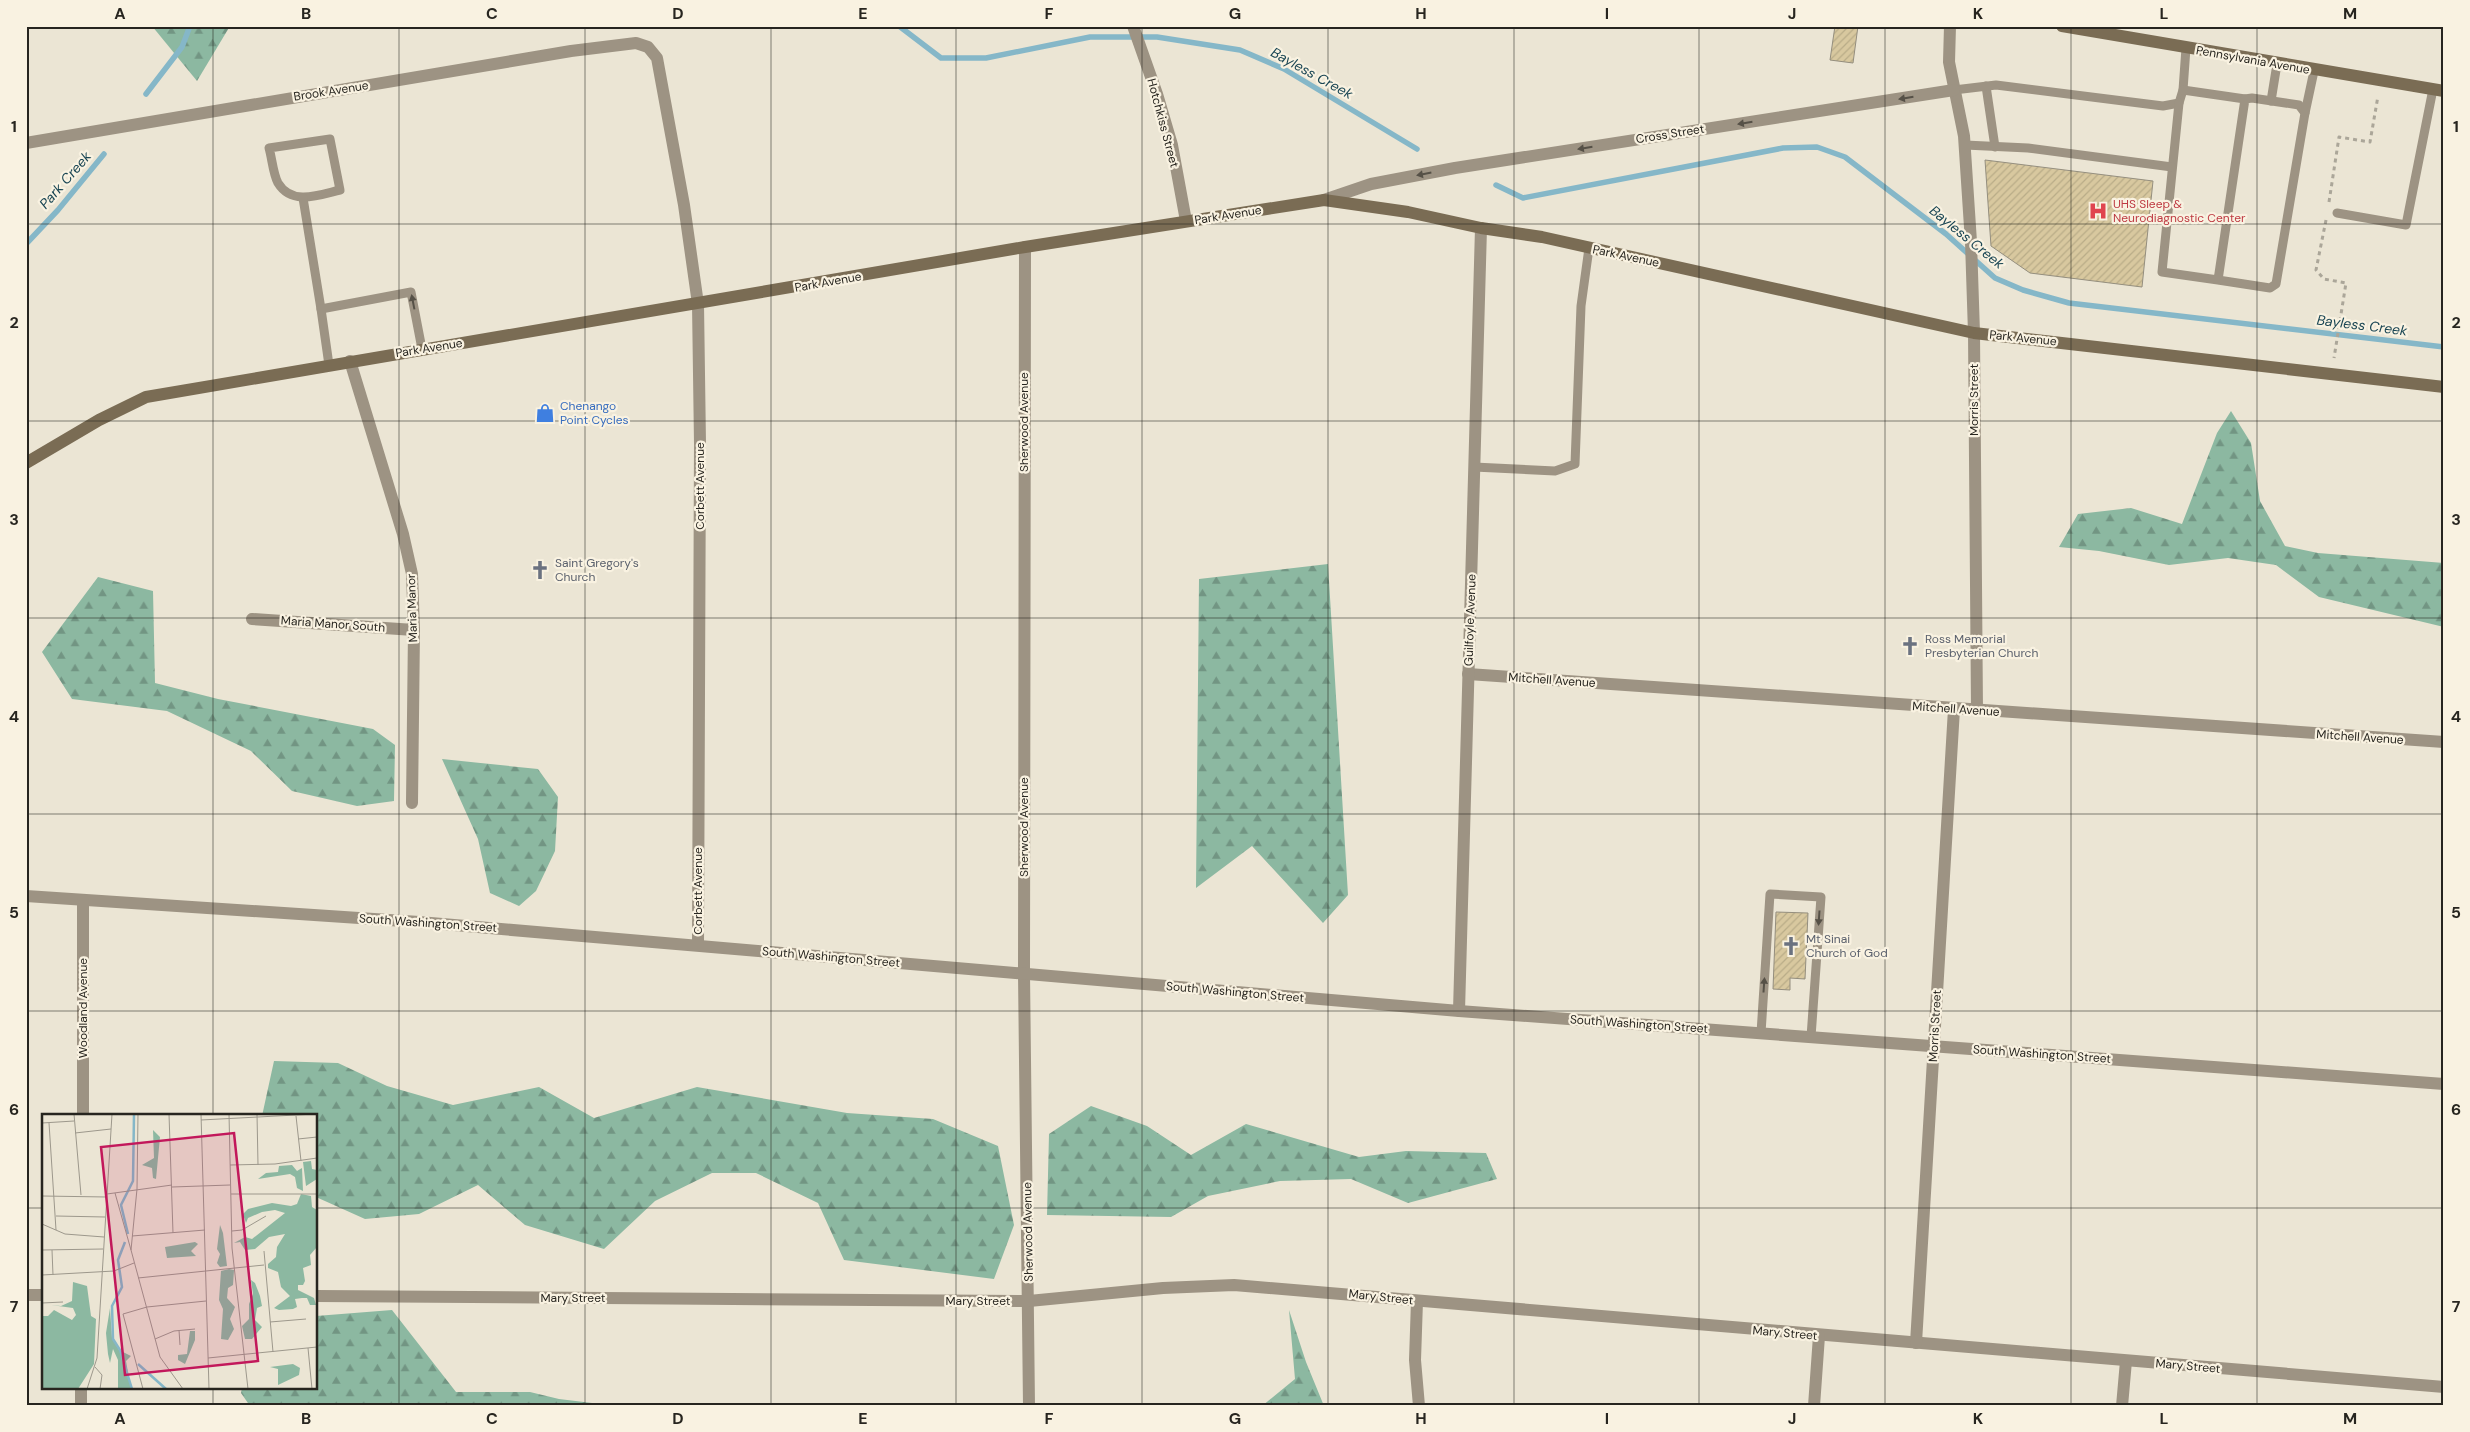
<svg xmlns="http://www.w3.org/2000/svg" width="2470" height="1432" viewBox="0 0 2470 1432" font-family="'DM Sans',sans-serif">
<defs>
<pattern id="forest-firs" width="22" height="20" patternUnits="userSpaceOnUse" patternTransform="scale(1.25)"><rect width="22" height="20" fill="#8cb8a1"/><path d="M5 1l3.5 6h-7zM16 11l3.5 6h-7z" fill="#729583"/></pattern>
<pattern id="building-hatch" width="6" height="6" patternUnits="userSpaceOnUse" patternTransform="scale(1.25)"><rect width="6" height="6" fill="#d8c89f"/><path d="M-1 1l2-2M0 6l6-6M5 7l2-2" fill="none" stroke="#b9ac88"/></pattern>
</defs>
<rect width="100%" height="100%" fill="#ebe5d4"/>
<g fill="url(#forest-firs)">
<path d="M152,26H230L197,81Z"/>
<path d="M2231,411L2251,443L2260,501L2285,546L2318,553L2444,563V627L2319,597L2276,565L2228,558L2169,565L2099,551L2059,547L2078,514L2131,508L2182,524L2217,433Z"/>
<path d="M1328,564L1348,895L1323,923L1252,846L1196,888L1199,579Z"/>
<path d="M98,577L153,591L155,683L218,699L373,729L395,745L394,801L357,806L292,791L251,751L167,711L72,699L42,652Z"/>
<path d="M442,759L538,769L558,797L555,851L536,891L519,906L490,893L478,839Z"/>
<path d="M274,1061L338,1063L387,1086L453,1105L539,1087L594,1118L697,1087L847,1113L933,1119L998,1146L1014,1225L994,1279L844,1260L818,1203L756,1173H712L655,1201L604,1249L525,1225L478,1185L419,1214L365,1219L316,1197V1116H262Z"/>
<path d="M1091,1106L1147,1126L1191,1155L1246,1124L1359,1157L1406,1151L1486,1153L1497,1179L1408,1203L1351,1179L1280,1181L1208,1196L1171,1217L1047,1215L1049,1134Z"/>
<path d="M392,1310L456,1392H530L559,1399L617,1406H250L241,1393L242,1388H316V1316Z"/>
<path d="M1289,1310L1306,1362L1324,1406H1262L1295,1379Z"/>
</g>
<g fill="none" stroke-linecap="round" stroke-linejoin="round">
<g stroke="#85b7c8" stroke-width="5.5">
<path d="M899,26L941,58H986L1090,37H1157L1240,50L1284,69L1417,149"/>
<path d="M146,94L182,47L190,26"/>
<path d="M1496,185L1523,198L1783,148L1817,147L1845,157L1946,234L1995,278L2023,290L2069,303L2444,347"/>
<path d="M26,244L58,210L104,154"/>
</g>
</g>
<g fill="url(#building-hatch)" stroke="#948e7e">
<path d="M1835,26H1858L1853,63L1830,60Z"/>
<path d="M1985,160L2153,181L2142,287L2030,273L1991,246Z"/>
<path d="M1776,912L1808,913L1805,979L1790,978V990L1773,989Z"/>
</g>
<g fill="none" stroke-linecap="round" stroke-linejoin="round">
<g stroke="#aba699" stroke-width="3" stroke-dasharray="4 4" stroke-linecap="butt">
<path d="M2329,202L2339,137L2370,142L2378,96"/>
<path d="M2326,220L2316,270L2324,279L2346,283L2334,358"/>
</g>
<g stroke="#9d9383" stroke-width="9">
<path d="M1986,86L1995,147"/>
<path d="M1954,90L1996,85L2163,106L2179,103L2183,90L2186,48"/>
<path d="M2183,90L2245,99"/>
<path d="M2271,101L2277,64"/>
<path d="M2179,103L2162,272L2218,280L2245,99L2252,98L2299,105L2305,113L2276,284L2270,288L2218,280"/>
<path d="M2305,113L2314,71"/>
<path d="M330,139L340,190C319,195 292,206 278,183C273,174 272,158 269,148Z"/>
<path d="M1965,145L2028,148L2172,167"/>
<path d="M303,198L321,309"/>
<path d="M2337,213L2406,225L2433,89"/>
<path d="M329,365L321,309L411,292L422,349"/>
<path d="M1474,467L1555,471L1575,464L1581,306L1589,248"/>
<path d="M1761,1033L1770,894L1821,897L1811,1037"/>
</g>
<g stroke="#9d9383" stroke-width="12">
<path d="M1133,26L1157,94L1172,145L1186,221"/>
<path d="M1950,26L1949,62L1964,136L1971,242L1974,333L1977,710"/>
<path d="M26,143L571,51L636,43L648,47L657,58L684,205L698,304L700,444L698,945"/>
<path d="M1324,200L1371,184L1455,168L1954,90"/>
<path d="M1025,247L1024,974L1029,1406"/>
<path d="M350,361L403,534L412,574L414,630L412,803"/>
<path d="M252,619L414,630"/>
<path d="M1468,674L2444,742"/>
<path d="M26,896L419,922L1459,1011L2444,1084"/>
<path d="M1459,1011L1481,228"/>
<path d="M83,1116V900"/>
<path d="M26,1295H44"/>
<path d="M316,1296L1029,1301L1163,1288L1234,1285L2444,1387"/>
<path d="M1417,1301L1415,1360L1419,1406"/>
<path d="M1916,1343L1954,709"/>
<path d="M81,1406V1388"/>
<path d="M1814,1406L1819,1336"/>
<path d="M2122,1406L2126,1361"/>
</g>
<g stroke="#7a6c54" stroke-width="12">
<path d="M2062,26L2444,91"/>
<path d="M26,463L99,420L146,397L1025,247L1324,200L1408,212L1481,228L1542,237L1974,333L2444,387"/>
</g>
</g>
<defs><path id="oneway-solid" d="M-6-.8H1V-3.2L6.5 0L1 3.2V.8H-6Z" transform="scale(1.25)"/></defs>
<g fill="#565147">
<use href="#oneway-solid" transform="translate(1906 98) rotate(171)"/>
<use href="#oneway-solid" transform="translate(1745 123) rotate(171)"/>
<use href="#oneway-solid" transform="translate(1585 148) rotate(171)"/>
<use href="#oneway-solid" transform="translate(1424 174) rotate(169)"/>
<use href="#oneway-solid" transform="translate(413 302) rotate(-101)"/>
<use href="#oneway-solid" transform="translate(1819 918) rotate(94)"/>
<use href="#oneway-solid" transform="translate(1764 985) rotate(-86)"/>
</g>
<path fill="none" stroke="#27251f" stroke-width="1" stroke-opacity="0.55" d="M213,26V1116M399,26V1406M585,26V1406M771,26V1406M956,26V1406M1142,26V1406M1328,26V1406M1514,26V1406M1699,26V1406M1885,26V1406M2071,26V1406M2257,26V1406M26,224H2444M26,421H2444M26,618H2444M26,814H2444M26,1011H2444M26,1208H44M316,1208H2444M213,1388V1406"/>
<defs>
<g id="hospital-bare" transform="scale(1.5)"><path d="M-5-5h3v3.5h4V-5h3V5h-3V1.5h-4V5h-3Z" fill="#e0444e" stroke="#f9f2e1" stroke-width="2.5" paint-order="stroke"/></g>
<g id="shop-bare" transform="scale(1.5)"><path d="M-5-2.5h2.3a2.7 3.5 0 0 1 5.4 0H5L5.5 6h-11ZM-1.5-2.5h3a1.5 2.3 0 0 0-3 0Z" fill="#3f7fe0" stroke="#f9f2e1" stroke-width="2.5" paint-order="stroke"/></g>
<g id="church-bare" transform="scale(1.5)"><path d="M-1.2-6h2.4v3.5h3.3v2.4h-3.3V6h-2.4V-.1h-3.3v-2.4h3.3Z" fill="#6b7280" stroke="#f9f2e1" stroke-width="2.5" paint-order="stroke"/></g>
</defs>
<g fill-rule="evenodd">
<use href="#hospital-bare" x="2098" y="211"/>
<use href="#shop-bare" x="545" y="413"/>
<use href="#church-bare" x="540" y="570"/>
<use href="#church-bare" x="1910" y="646"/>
<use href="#church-bare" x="1791" y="946"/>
</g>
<g text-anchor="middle" stroke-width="4.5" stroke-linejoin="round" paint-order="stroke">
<g font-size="12" fill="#27251f" stroke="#f9f2e1">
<text transform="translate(2253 60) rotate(10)" y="4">Pennsylvania Avenue</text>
<text transform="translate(331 91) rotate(-9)" y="4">Brook Avenue</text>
<text transform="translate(1163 123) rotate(75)" y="4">Hotchkiss Street</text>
<text transform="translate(1670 134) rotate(-9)" y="4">Cross Street</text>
<text transform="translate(1228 215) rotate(-9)" y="4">Park Avenue</text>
<text transform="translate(1626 256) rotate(12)" y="4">Park Avenue</text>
<text transform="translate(828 282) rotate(-10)" y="4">Park Avenue</text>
<text transform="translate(2023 338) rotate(6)" y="4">Park Avenue</text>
<text transform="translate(429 348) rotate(-9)" y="4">Park Avenue</text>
<text transform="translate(1974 400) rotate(-90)" y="4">Morris Street</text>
<text transform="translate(1024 422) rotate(-90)" y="4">Sherwood Avenue</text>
<text transform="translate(700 486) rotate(-90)" y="4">Corbett Avenue</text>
<text transform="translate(412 608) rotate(-92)" y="4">Maria Manor</text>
<text transform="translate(1470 620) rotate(-88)" y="4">Guilfoyle Avenue</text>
<text transform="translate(333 624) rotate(4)" y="4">Maria Manor South</text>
<text transform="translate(1552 680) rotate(4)" y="4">Mitchell Avenue</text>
<text transform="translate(1956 709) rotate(4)" y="4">Mitchell Avenue</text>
<text transform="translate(2360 737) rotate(4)" y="4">Mitchell Avenue</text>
<text transform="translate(1024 827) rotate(-90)" y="4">Sherwood Avenue</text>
<text transform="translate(698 891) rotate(-90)" y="4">Corbett Avenue</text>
<text transform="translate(428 923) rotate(4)" y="4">South Washington Street</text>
<text transform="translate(831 957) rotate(5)" y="4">South Washington Street</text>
<text transform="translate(1235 992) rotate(5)" y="4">South Washington Street</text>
<text transform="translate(83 1008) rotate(-90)" y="4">Woodland Avenue</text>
<text transform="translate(1639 1024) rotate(4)" y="4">South Washington Street</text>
<text transform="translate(1935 1026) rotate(-87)" y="4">Morris Street</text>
<text transform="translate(2042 1054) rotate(4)" y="4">South Washington Street</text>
<text transform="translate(1028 1232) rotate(-91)" y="4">Sherwood Avenue</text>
<text transform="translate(1381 1297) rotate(6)" y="4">Mary Street</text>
<text x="573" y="1302">Mary Street</text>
<text x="978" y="1305">Mary Street</text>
<text transform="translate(1785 1333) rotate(5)" y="4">Mary Street</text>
<text transform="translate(2188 1366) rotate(5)" y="4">Mary Street</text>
</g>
<g font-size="12" fill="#be3a42" stroke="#f9f2e1" text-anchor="start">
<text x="2113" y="208">UHS Sleep &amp;<tspan x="2113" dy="14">Neurodiagnostic Center</tspan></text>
</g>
<g font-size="12" fill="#366cbe" stroke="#f9f2e1" text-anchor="start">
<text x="560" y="410">Chenango<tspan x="560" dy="14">Point Cycles</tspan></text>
</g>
<g font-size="12" fill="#5b616d" stroke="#f9f2e1" text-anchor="start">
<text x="555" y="567">Saint Gregory's<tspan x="555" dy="14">Church</tspan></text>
<text x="1925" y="643">Ross Memorial<tspan x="1925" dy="14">Presbyterian Church</tspan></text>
<text x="1806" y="943">Mt Sinai<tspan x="1806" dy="14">Church of God</tspan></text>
</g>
<g font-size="14" font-style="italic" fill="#1a4654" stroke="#f9f2e1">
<text transform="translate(1312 73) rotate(29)" y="5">Bayless Creek</text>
<text transform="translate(65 180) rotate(-49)" y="5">Park Creek</text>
<text transform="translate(1967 237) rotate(39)" y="5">Bayless Creek</text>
<text transform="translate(2362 325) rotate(7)" y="5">Bayless Creek</text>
</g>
</g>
<g transform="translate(42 1114)">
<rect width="275" height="275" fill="#ebe5d4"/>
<path d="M111,16L118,23L114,65L111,64L110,54L100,51L112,44ZM269,47L270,55L275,56V65L264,72L261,48ZM250,51L255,57L260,54L261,77L255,74L253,63L248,60L216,65L224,59L236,58L237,52ZM259,80L269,82L270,93L275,96V133L268,141L269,151L261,154L263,167L261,171H256V176L272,184L274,191H268L265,184H260L253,185L255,193L251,195L237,196L232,194L248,182L239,173L236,158L226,154V150L234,143L235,133L243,120L227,123L213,135L203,136L198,128L192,129L203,123L210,125L243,99L233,96L220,98L206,104L204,109L201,100L206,95L230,89L249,92L255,90ZM178,111L181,119L185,152L178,153L175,149L178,140L175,135ZM153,128L156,130L149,137L154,142L125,144L123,133ZM187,155L192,156L191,171L186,174L185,184L193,193L188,205L192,215L186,226L179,225L181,195L177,186L179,157ZM209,166L213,169L218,182L220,192L215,194L213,206L220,213L210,225H203L200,212L207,205V190L211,180ZM31,168L45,172L49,202L54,205L52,250L36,275H0V202H6L12,196L30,206L34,201L31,194L9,191L19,192L30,187ZM68,194L70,224L77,236L89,242L84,247L89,275H76V246L71,235L68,249L66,240L64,219ZM148,217H153V226L143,250L136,246V241L145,240ZM251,250L258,254L257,261L236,271V255L228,253Z" fill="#8cb8a1"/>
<path fill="none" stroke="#85b7c8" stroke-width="2.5" d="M86,120L79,91L91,67L92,0M83,128L76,146L80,173L70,192L71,225L78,236L90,275M96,250L124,275"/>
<path fill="none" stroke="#9d988c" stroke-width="1" d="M32,0L39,81M96,0L95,75L89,136L118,243L141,275M127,0L131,119M159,0L167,275M187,0L190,134L206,275M215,0L216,51M254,2L259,47M159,6L273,0M0,9L32,7M7,9L14,116M33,19L69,15M256,25L275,23M188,51L233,50L275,44M130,73L188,71M73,79L89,136M65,80L130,71M189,80H275M0,82L65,83M14,102L63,103M0,110L23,120L62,123M190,117L200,116L224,102M90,122L163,116M0,136L61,135M10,136L11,161M222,137L231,238M275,146V184M0,161L72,157L92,149M96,164L222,151M0,189L21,188M228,208L264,205M137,216L138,231M113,225L132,217L153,215M266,234L270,275M166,244L275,233M53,253L60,261L58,275M45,275L55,244L70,0M101,275L81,200L105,193L164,187"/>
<path fill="#c2185b" fill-opacity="0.15" stroke="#c2185b" stroke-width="2.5" d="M192,19L216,247L83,261L59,33Z"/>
<rect width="275" height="275" fill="none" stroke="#27251f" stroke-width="2.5"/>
</g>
<rect width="2470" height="1432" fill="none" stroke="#f9f2e1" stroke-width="55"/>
<rect x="28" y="28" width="2414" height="1376" fill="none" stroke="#27251f" stroke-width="2"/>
<g font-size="16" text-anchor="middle" font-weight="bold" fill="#27251f">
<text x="120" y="19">A</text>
<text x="306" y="19">B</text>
<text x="492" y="19">C</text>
<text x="678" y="19">D</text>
<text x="863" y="19">E</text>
<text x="1049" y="19">F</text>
<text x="1235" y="19">G</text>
<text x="1421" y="19">H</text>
<text x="1607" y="19">I</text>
<text x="1792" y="19">J</text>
<text x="1978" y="19">K</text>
<text x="2164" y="19">L</text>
<text x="2350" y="19">M</text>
<text x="14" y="132">1</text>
<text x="2456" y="132">1</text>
<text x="14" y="328">2</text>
<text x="2456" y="328">2</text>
<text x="14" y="525">3</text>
<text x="2456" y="525">3</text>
<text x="14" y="722">4</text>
<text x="2456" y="722">4</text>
<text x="14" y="918">5</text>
<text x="2456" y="918">5</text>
<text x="14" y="1115">6</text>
<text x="2456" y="1115">6</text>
<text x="14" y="1312">7</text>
<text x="2456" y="1312">7</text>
<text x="120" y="1424">A</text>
<text x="306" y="1424">B</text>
<text x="492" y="1424">C</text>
<text x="678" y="1424">D</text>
<text x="863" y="1424">E</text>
<text x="1049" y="1424">F</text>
<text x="1235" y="1424">G</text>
<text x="1421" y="1424">H</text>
<text x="1607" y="1424">I</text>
<text x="1792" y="1424">J</text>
<text x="1978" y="1424">K</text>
<text x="2164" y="1424">L</text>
<text x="2350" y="1424">M</text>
</g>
</svg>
